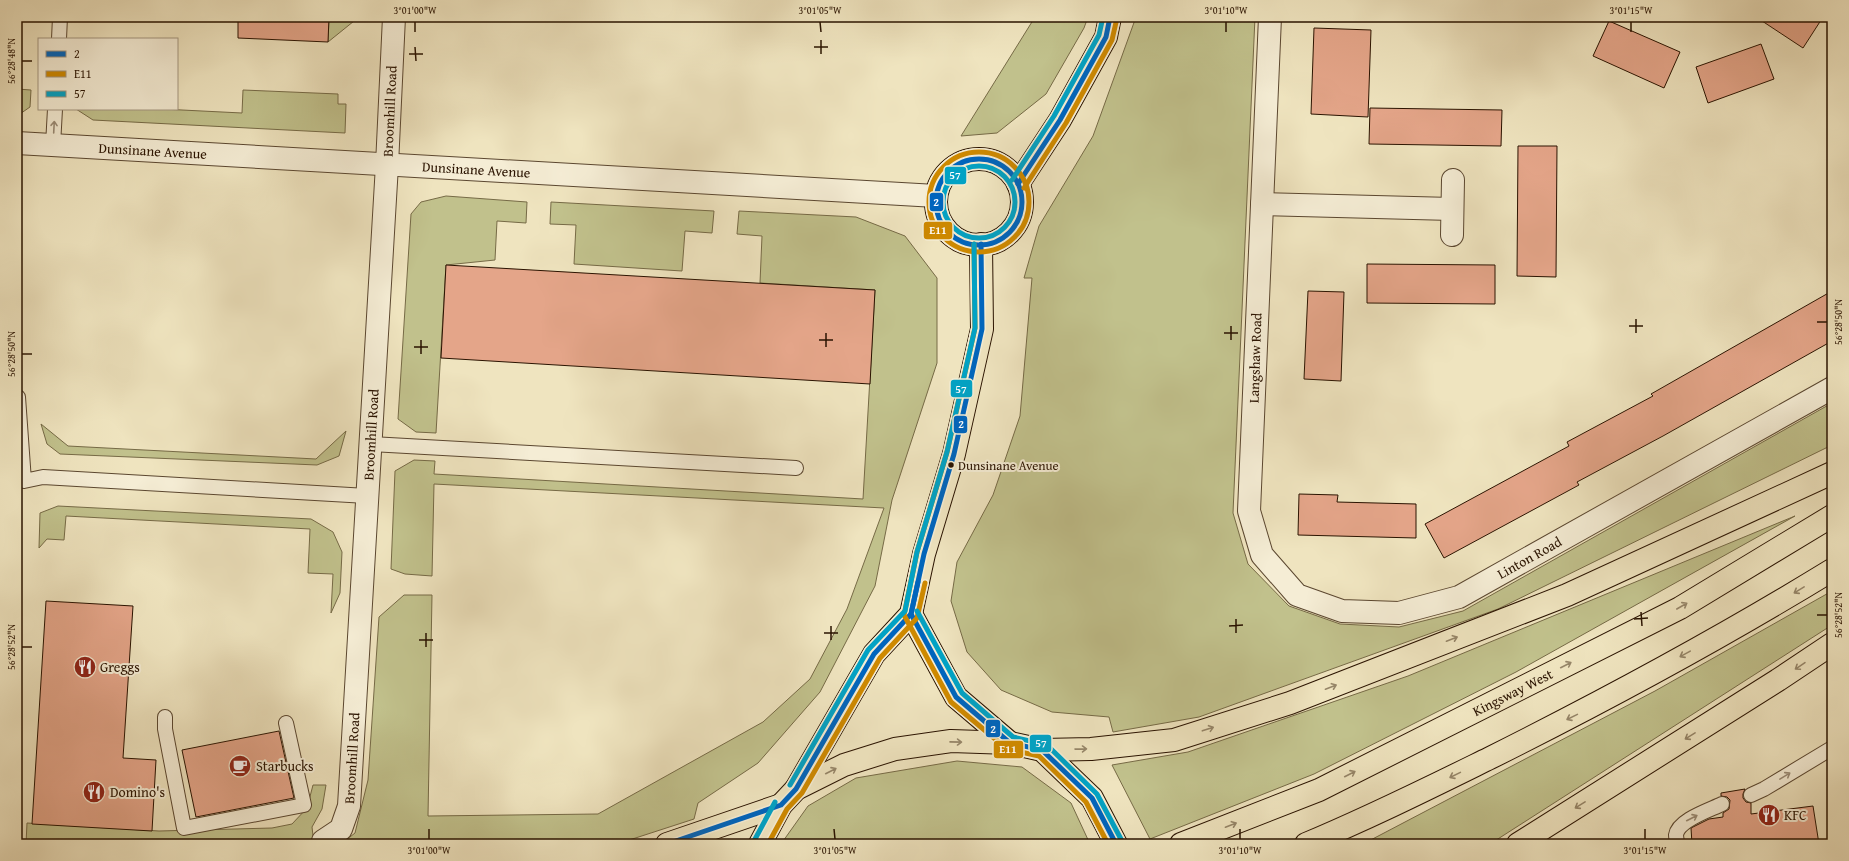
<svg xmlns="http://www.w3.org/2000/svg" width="1849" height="861" viewBox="0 0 1849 861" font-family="'Gentium Book Plus',serif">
<rect width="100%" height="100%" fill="#efe4bf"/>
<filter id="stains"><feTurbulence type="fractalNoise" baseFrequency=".005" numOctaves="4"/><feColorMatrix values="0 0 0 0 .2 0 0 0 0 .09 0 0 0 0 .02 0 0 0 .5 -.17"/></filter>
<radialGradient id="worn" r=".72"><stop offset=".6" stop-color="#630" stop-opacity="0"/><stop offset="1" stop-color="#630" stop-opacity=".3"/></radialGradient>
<g fill="#c1c18c" stroke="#766a46">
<path d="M350,17H359L328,42L329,20L349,21Z"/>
<path d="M1035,17H1088L1084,28L1046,94L997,133L961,136Z"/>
<path d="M1136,17H1255L1233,513L1248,564L1289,606L1340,624L1399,627L1463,611L1832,403V445L1498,609L1199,717L1113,732L1109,717L1052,712L1001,690L967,652L951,601L957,562L993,495L1020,416L1032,278H1024L1039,226L1093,136Z"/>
<path d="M17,89L31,90L30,107L17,116Z"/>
<path d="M243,90L338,94V104H346L345,133L93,120L76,109H162L242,113Z"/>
<path d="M446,196L527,202L526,223L497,221L495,260L446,265L436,433L416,432L398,419L411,214L421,202Z"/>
<path d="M551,202L714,211L712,233L685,231L682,271L574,264L576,225L550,224Z"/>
<path d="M739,211L856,217L905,236L937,278V363L892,500L875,586L820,692L758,763L698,803L694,819L617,844H341L355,833L368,780L379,617L404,595H432L428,816L598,814L763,722L810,679L847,609L884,508L434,484L432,576L405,574L391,569L395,471L414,460L435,461L434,474L863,499L875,290L760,283L762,236L737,234Z"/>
<path d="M41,424L68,446L316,459L346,431L339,456L317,465L60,454L47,444Z"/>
<path d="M58,506L311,519L333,532L342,552L340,593L331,613L333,574L308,573L310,529L66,516L64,540L47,539L39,548L40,513Z"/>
<path d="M1795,516L1516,672L1314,774L1150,839L1112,765L1188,752L1408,676Z"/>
<path d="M1832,591V625L1490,844H1363L1655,691Z"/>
<path d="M957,761L1022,767L1071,803L1090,844H781L808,806L856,778Z"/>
<path d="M313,785H326L322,809L312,827L314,844H26L27,823L159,831L272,828L292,824L307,808Z"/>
</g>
<g fill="#e4a589" stroke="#2a1300">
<path d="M238,17H329L328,42L238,38Z"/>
<path d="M1756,17H1823L1803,48Z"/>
<path d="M1609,21L1680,52L1664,88L1593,56Z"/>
<path d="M1314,28L1371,30L1368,117L1311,114Z"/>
<path d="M1761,44L1774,79L1708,103L1696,67Z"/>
<path d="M1370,108L1502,110L1501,146L1369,144Z"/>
<path d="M1518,146H1557L1556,277L1517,276Z"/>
<path d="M1367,264L1495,265V304L1367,303Z"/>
<path d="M446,265L875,290L870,384L441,358Z"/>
<path d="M1308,291L1344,292L1341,381L1304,379Z"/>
<path d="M1832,291V341L1663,436L1577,482L1579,485L1444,558L1425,524L1569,446L1567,442L1653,396L1651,394Z"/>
<path d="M1299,494L1338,495L1337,502L1416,504V538L1298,535Z"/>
<path d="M46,601L133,606L123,758L156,760L152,831L32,824Z"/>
<path d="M279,731L294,798L196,817L182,750Z"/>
<path d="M1745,789L1743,794V798L1746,802L1751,803V814L1813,806L1819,844H1692L1691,828L1709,819L1723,817V813L1729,809L1730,800L1727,797L1721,796V793Z"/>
</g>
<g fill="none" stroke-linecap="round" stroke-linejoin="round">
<g stroke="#5b4730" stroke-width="16">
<g id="service">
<path d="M59,39L60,17"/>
<path d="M53,145L55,109"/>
<path d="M17,397H18L24,481L43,477L367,496"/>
<path d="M371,444L796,468"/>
<path d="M165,717V729L184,828L304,805L286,723"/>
<path d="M1751,795L1764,789L1832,748"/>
<path d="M1677,844C1677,841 1676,837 1676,835C1678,820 1710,810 1722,804"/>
</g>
</g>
<g stroke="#5b4730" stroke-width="24">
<g id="minor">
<path id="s1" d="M1270,17L1249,511L1262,555L1297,595L1342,611L1399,613L1459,597L1832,388"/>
<path id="s2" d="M17,143L936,196"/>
<path d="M1262,204L1452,209"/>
<path d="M1452,235L1453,180"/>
<path id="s3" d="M323,841L341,829L349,806L387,165L394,17"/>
</g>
</g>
<g stroke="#2a1300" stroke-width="24">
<g id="primary">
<circle cx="979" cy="202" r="43"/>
<path d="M1018,184L1060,120L1106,37L1110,17"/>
<path d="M911,614L956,697L1010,743"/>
<path d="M796,789L874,654L911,614L924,554L954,454L982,329L981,244"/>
<path d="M760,844L781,805L796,789L844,765L895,749L951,741L1010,743L1042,750L1092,798L1116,844"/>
</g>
</g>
<g stroke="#2a1300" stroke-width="24">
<g id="trunk">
<path d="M1042,750L1091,749L1174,740L1290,703L1567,595L1832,473"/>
<path d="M667,844L781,805"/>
<path id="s4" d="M1181,844L1319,790L1680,608L1832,516"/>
<path d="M1306,844C1369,818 1429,788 1490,758C1606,700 1721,638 1832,570"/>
<path d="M1518,844L1778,680L1832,644"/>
</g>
</g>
<use href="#service" stroke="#f5edd5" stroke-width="14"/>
<use href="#minor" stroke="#f5edd5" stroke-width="22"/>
<use href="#primary" stroke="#efe4bf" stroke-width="22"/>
<use href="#trunk" stroke="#efe4bf" stroke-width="22"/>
<g stroke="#f5edd5" stroke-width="8">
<g id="bus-1">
<circle cx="979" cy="202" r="43"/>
<path d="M1018,184L1060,120L1106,37L1110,17"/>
<path d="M918,582L911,614L956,697L1010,743L1042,750L1092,798L1116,844"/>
<path d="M667,844L781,805L796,789L874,654L911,614L924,554L954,454L982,329L981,244"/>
</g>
</g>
<g stroke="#f5edd5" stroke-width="8">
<g id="bus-2">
<circle cx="979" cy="202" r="50"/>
<path d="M1024,188L1066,123L1112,40L1117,18"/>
<path d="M974,244L975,328L947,452L917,552L904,615L951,702L1007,749L1039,756L1086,802L1108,844"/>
<path d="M768,844L787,809L802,793L880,658L917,618L925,583"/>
</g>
</g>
<g stroke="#f5edd5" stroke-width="8">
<g id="bus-3">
<circle cx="979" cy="202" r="36"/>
<path d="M1012,180L1054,116L1099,35L1103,17"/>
<path d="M917,611L962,693L1013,737L1047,745L1097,794L1122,841"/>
<path d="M790,785L868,650L905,611L917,552L947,452L975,328L974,244"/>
<path d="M754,841L775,802"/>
</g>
</g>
<use href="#bus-1" stroke="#0065bd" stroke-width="5"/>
<use href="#bus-2" stroke="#ce8900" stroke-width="5"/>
<use href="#bus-3" stroke="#02a2c4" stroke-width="5"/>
</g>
<defs><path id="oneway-shaft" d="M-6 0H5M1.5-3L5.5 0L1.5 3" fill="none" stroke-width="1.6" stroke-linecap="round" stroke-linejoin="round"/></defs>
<g stroke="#9a8b75">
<use href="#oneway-shaft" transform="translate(54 127) rotate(-87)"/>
<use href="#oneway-shaft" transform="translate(1785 776) rotate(-31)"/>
<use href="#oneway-shaft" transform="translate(1692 818) rotate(-27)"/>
</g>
<g stroke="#968669">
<use href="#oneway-shaft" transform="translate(1799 590) rotate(149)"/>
<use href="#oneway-shaft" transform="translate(1682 606) rotate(-30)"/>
<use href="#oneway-shaft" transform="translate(1452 639) rotate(-21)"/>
<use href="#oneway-shaft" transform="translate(1685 654) rotate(151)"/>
<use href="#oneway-shaft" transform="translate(1566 665) rotate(-27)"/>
<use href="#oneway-shaft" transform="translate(1800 666) rotate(146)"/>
<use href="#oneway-shaft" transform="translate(1331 687) rotate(-21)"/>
<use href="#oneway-shaft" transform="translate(1572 717) rotate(154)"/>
<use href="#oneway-shaft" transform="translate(1208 729) rotate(-18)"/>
<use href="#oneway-shaft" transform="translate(1690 736) rotate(148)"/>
<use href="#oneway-shaft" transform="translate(956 742) rotate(1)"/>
<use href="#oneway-shaft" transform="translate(1081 749) rotate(-1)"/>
<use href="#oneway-shaft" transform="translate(831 771) rotate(-27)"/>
<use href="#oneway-shaft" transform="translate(1350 774) rotate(-27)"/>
<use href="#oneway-shaft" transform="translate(1455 775) rotate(154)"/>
<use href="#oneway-shaft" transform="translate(1580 805) rotate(148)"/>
<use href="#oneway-shaft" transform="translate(1231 825) rotate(-21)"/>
</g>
<path fill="none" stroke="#2a1300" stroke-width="1.5" d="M415,22V32M820,22L821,32M1226,22V32M1631,22V32M821,40V54M415,47L416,61M814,47H828M409,54H423M22,61H32M1636,319V333M1817,322H1827M1231,326V340M1629,326H1643M826,333V347M1224,333H1238M421,340V354M819,340H833M414,347H428M22,354H32M1641,612L1642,626M1817,615H1827M1236,619V633M1634,619L1648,618M831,626V640M1229,626L1243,625M426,633V647M824,633H838M419,640H433M22,647H32M429,829V839M834,829L835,839M1240,829V839M1645,829V839"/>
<defs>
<g id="restaurant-disc" transform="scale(1.15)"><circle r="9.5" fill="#8f2418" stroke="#f5edd5"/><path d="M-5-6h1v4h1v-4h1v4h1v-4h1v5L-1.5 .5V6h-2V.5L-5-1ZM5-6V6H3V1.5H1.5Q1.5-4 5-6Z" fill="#fff"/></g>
<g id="cafe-disc" transform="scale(1.15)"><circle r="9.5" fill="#8f2418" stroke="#f5edd5"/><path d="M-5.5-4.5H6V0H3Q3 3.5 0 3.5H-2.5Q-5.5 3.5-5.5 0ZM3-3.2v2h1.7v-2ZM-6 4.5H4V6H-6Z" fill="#fff"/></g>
</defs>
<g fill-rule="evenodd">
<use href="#restaurant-disc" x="85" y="667"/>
<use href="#cafe-disc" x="240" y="766"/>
<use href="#restaurant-disc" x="94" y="792"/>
<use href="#restaurant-disc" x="1769" y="815"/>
</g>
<circle fill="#2a1300" stroke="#f5edd5" stroke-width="1.5" cx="951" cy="465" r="3.5"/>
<g text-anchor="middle" stroke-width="4" stroke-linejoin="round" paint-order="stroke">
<g font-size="13" fill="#2a1300" stroke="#f5edd5" text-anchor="start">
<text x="958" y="470">Dunsinane Avenue</text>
</g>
<g font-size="14" fill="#2a1300" stroke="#f5edd5">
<text dy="5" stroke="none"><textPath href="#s3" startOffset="742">Broomhill Road</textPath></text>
<text dy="5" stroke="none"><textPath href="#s2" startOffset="136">Dunsinane Avenue</textPath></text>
<text dy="5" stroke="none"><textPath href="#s2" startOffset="460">Dunsinane Avenue</textPath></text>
<text transform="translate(1255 358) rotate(-88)" y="5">Langshaw Road</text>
<text dy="5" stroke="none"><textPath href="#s3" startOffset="418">Broomhill Road</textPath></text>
<text dy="5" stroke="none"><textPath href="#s1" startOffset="841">Linton Road</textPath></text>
<text dy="5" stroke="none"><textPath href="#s4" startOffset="365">Kingsway West</textPath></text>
<text dy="5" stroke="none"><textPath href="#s3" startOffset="94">Broomhill Road</textPath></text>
</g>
<g font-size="14" fill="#2a1300" stroke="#f5edd5" text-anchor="start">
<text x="100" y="672">Greggs</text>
<text x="256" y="771">Starbucks</text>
<text x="110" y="797">Domino's</text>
<text x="1784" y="820">KFC</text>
</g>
</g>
<g stroke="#f5edd5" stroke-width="1.5">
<rect x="944" y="166" width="23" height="19" rx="4" fill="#02a2c4"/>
<rect x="929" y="192" width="15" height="20" rx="4" fill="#0065bd"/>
<rect x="923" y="221" width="30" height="19" rx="4" fill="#ce8900"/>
<rect x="950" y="379" width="23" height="19" rx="4" fill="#02a2c4"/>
<rect x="953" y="415" width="15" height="19" rx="4" fill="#0065bd"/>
<rect x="985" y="719" width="16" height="19" rx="4" fill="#0065bd"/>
<rect x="1029" y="734" width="23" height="19" rx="4" fill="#02a2c4"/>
<rect x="993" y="740" width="31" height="19" rx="4" fill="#ce8900"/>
</g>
<g font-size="11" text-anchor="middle" font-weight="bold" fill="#fff">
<text x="955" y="179">57</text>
<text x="936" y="206">2</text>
<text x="938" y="234">E11</text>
<text x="961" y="393">57</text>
<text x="961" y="428">2</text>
<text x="993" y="733">2</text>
<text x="1041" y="747">57</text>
<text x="1008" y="753">E11</text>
</g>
<rect width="1849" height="861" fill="none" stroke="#efe4bf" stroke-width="44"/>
<rect x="38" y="38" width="140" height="72" fill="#f5edd5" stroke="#a49680"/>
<rect x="46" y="51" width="20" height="6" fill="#0065bd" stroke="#a49680"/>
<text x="74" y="58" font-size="12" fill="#2a1300">2</text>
<rect x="46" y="71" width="20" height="6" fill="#ce8900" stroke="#a49680"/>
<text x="74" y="78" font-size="12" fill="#2a1300">E11</text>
<rect x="46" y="91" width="20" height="6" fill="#02a2c4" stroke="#a49680"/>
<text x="74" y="98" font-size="12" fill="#2a1300">57</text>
<rect x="22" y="22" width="1805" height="817" fill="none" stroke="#2a1300" stroke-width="1.5"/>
<g font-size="10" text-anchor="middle" fill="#2a1300">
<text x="415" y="14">3°01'00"W</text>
<text x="820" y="14">3°01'05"W</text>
<text x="1226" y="14">3°01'10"W</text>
<text x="1631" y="14">3°01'15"W</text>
<text transform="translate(11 61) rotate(-90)" y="4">56°28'48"N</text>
<text transform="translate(1838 322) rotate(-90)" y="4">56°28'50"N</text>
<text transform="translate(11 354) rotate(-90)" y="4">56°28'50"N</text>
<text transform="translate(1838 615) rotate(-90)" y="4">56°28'52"N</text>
<text transform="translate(11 647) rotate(-90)" y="4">56°28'52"N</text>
<text x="429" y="854">3°01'00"W</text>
<text x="835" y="854">3°01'05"W</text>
<text x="1240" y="854">3°01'10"W</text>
<text x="1645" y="854">3°01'15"W</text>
</g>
<rect width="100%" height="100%" filter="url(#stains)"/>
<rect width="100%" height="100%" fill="url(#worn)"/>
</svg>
